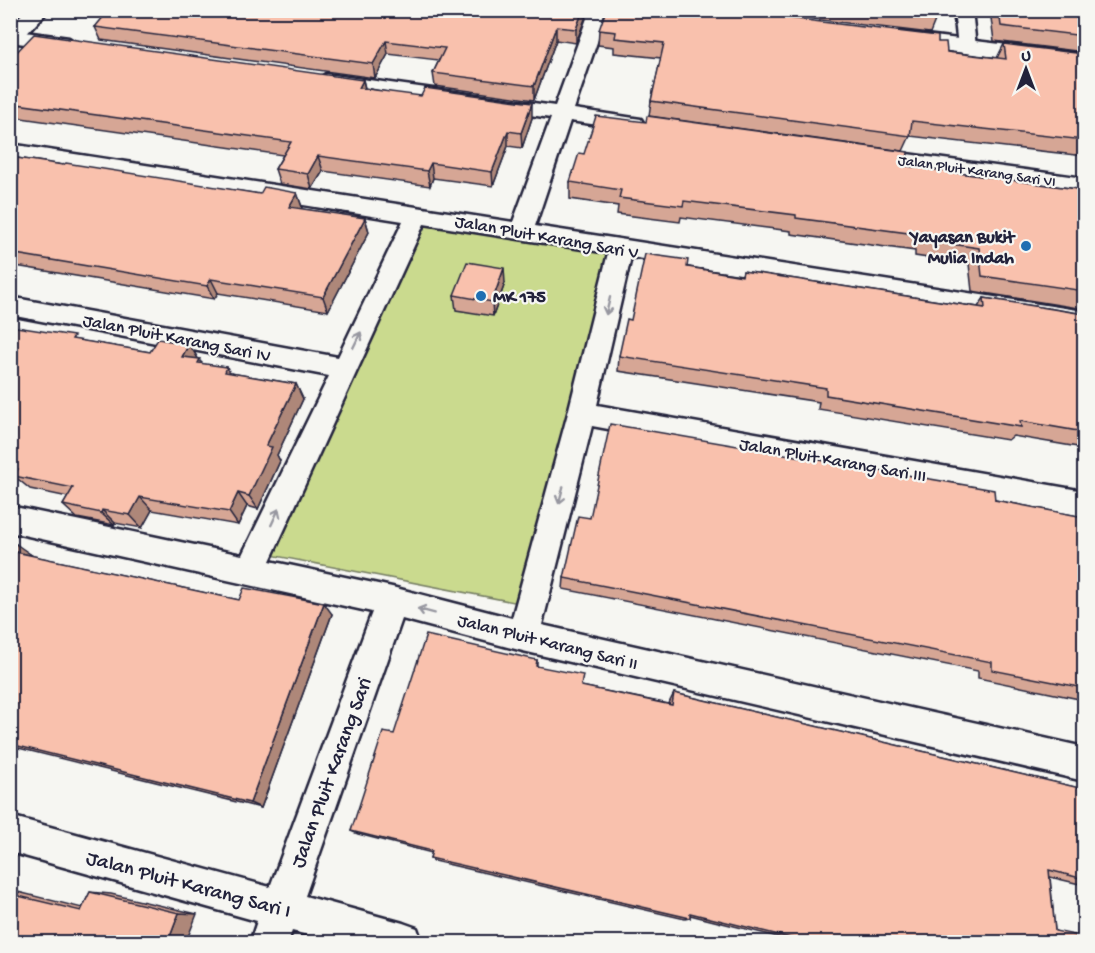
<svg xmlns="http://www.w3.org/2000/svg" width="1095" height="953" viewBox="0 0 1095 953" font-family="'Gochi Hand',sans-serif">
<rect width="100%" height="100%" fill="#f6f6f2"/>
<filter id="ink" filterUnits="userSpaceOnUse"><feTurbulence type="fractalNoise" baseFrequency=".0167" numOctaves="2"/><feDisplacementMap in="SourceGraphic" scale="12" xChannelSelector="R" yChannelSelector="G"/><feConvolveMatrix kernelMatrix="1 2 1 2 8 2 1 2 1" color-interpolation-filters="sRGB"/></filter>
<g filter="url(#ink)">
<path fill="#cada8e" stroke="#767e64" stroke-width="1.5" d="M426,224L609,254L519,603L271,555Z"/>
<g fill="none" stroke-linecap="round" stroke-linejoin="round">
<g stroke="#22223b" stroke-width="5">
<g id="minor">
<path d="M590,10H608L574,109L634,118L641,119L644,124L641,129L634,130L570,121L535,226L1084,311V329L631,257L597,405L1084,491V517L592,426L542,625L1084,747V781L523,651L402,619L305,896L403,923L417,928L422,942H335L292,931L288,942H250L257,921L10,852V816L270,887L372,612L10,532V506L242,555L329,376L10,315V297L338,357L403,221L10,158V144L513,222L551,118L326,86L316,80L326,74L555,106ZM424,224L608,253L568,413L512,618L392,587L270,561Z"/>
<path d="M954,10H972L976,47L974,51H960L958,47Z"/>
<path d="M10,30L69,38L78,44L69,50L10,42Z"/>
<path d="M870,149L1084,178V192L862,161L859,156L862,151Z"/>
</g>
</g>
<g stroke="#22223b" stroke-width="5">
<g id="tertiary">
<path d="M26,10H49L18,43L10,44V26Z"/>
<path d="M901,32L1084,54V68L893,44L890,39L893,34Z"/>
</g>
</g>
<use href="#minor" fill="#f6f6f2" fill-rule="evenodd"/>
<use href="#tertiary" fill="#f6f6f2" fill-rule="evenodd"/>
</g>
<g fill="#d6a695" stroke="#22223b" stroke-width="1.5">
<path d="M738,10H936V18L930,33Z"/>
<path d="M990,10H1084V54V52L994,41Z"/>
<path d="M586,16L576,43L556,40L534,100L435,86L433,73L439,60L388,54L375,78L101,40L95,27Z"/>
<path d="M599,30L938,42L947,52L997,58L1004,44L1084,54V156L910,136L903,151L649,116L651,101L661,58L614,53V47L598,45Z"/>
<path d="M10,59L363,80L365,88L532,118L522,148L508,146L493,186L433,178L430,186L323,171L312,189L280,184L275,169L283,155L14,117L10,120Z"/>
<path d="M584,154L907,166L1084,190V310V309L972,291L969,264L915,256V251L791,234V231L681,217L680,222L617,214L618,206L570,199V182Z"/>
<path d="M10,157L260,194L297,193L302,207L301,209L365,218L369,232L328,311L218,293L214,299L10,265Z"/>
<path d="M687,267L742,275L743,271L978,307L984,298L1084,314V448L1013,436L1008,440L818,409L819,402L618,371L619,356L631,320Z"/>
<path d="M505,283L493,316L456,310L454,295Z"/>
<path d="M10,326L76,340L150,352L189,344L198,359L203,364L227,367L230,373L296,384L303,399L277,455L280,461L258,509L247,506L238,525L152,510L142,528L115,523L114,525L77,518L63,505L68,497L30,489L19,480L10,478Z"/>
<path d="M995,500L1084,517V700L978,678V671L563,589L564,578L590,518Z"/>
<path d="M10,542L33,556L239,600L332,614L261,808L10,746Z"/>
<path d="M537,660V666L581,686L669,704L670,701L674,693L1084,789V885L1050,877L1055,931L1084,942H786V939L690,915V918L685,919L434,861L430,858L432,853L358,834L351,831L394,734Z"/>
<path d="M10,890L82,908L90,892L111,894L197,914L10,942Z"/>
</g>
<g fill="#ae8779" stroke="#22223b" stroke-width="1.5">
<path d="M583,10H586V16L576,43V29Z"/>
<path d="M556,27V40L534,100V86Z"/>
<path d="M386,41L388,54L375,78L373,64Z"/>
<path d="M363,80L366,94L359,88Z"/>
<path d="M532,103V118L522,148L521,133Z"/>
<path d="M10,112L14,117L10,120Z"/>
<path d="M508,131V146L493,186L492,172Z"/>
<path d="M318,156L323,171L312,189L308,174Z"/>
<path d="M431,163L433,178L430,186L427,171Z"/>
<path d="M297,193L302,207L294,221L289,207Z"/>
<path d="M365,218L369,232L328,311L323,297Z"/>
<path d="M504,268L505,283L493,316L492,302Z"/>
<path d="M211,279L218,293L214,299L207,286Z"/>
<path d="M189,344L199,360L182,357Z"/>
<path d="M296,384L303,399L277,455L280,461L258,509L249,496L266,446Z"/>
<path d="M238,493L247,506L238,525L229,512Z"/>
<path d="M140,497L152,510L142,528L130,515Z"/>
<path d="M102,510L115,523L114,525L101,513Z"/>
<path d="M16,544L33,556L11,551Z"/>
<path d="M324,603L332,614L261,808L250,803Z"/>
<path d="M179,913L197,914L186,942H168Z"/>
</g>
<g fill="#f9c1ad" stroke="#22223b" stroke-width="1.5">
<path d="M109,10H583L576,29L556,27L534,86L433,73L445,48L386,41L373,64L95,27Z"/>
<path d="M606,10H721L938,36V42H946L947,52L1006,59L1004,44L1084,54V140L912,121L910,136L651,101L664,43L615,38L616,32L599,30Z"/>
<path d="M870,10H936V18Z"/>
<path d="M999,10H1084V36L1001,26Z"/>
<path d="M34,34L363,80L359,88L421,96L425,88L532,103L521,133L508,131L492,172L431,163L427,171L318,156L308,174L275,169L291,142L10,103V59Z"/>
<path d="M596,116L646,122L647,116L908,152L907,166L1084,190V291L982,276L979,248L924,240L923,235L796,218V215L684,201L683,206L619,198L621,190L570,182L579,153L584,154Z"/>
<path d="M10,157L63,165L66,163L260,194L264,187L297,193L289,207L365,218L323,297L211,279L207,286L10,253Z"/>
<path d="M645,254L688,260L687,267L742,276L743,271L985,308L984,298L1084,314V432L1020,421L1021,427L826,395V388L619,356L627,319L631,320Z"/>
<path d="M467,262L504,268L492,302L454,295Z"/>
<path d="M10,326L74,336L72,339L150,352L158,339L189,344L182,357L200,359L198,363L227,367L225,372L296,384L266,446L272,447L249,496L238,493L229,512L140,497L130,515L102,510L101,513L63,505L73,488L14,476L18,469L10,468Z"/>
<path d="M610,424L994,490L995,500L1084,517V688L992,670V662L564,578L578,516L590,518Z"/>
<path d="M10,542L16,544L11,551L239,600L244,588L324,603L250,803L10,744Z"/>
<path d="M426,635L537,660L536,666L583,675L581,686L672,705L674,693L1084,789V879L1049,870L1055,931L1084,937V942H794L795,939L690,913V918L430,858L432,851L351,831L383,732L394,734Z"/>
<path d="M90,892L179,913L168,942H10V894L81,911Z"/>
</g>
<defs><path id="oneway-shaft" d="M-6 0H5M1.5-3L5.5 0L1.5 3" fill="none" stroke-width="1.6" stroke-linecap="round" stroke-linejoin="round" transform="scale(1.5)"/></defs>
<g stroke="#9797a0">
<use href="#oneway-shaft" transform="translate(608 306) rotate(103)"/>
<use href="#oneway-shaft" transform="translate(357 340) rotate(-64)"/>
<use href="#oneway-shaft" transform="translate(561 495) rotate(105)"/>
<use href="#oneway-shaft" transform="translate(275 517) rotate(-65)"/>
<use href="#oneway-shaft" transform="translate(426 611) rotate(-165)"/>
</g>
</g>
<g fill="#1f6fb2" stroke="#f6f6f2" stroke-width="2">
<circle cx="1026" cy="246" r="6"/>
<circle cx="481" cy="296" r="6"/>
</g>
<g text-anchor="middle" stroke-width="4.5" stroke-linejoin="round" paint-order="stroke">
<g font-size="15" fill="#22223b" stroke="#f6f6f2">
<text transform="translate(977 170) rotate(8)" y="5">Jalan Pluit Karang Sari VI</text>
</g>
<g font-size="18" fill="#22223b" stroke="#f6f6f2">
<text transform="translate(547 236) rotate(10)" y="6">Jalan Pluit Karang Sari V</text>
<text transform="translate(177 337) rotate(11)" y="6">Jalan Pluit Karang Sari IV</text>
<text transform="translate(833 459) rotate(10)" y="6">Jalan Pluit Karang Sari III</text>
<text transform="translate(548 641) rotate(14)" y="6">Jalan Pluit Karang Sari II</text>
</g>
<g font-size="18" font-weight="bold" fill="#22223b" stroke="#f6f6f2" text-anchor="end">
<text x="1014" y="242">Yayasan Bukit<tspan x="1014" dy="21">Mulia Indah</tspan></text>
<text x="493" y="302" text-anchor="start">MK 175</text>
</g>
<g font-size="21" fill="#22223b" stroke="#f6f6f2">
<text transform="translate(330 772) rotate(-70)" y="7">Jalan Pluit Karang Sari</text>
<text transform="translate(189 883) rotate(15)" y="7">Jalan Pluit Karang Sari I</text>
</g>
</g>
<rect width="1095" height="953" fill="none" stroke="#f6f6f2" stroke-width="36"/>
<rect x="18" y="18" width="1059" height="917" fill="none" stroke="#22223b" stroke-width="2" filter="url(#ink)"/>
<g transform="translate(1026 69)" stroke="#f6f6f2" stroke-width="4.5" paint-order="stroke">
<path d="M0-4.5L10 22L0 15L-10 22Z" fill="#22223b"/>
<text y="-9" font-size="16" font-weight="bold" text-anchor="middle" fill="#22223b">U</text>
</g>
</svg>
